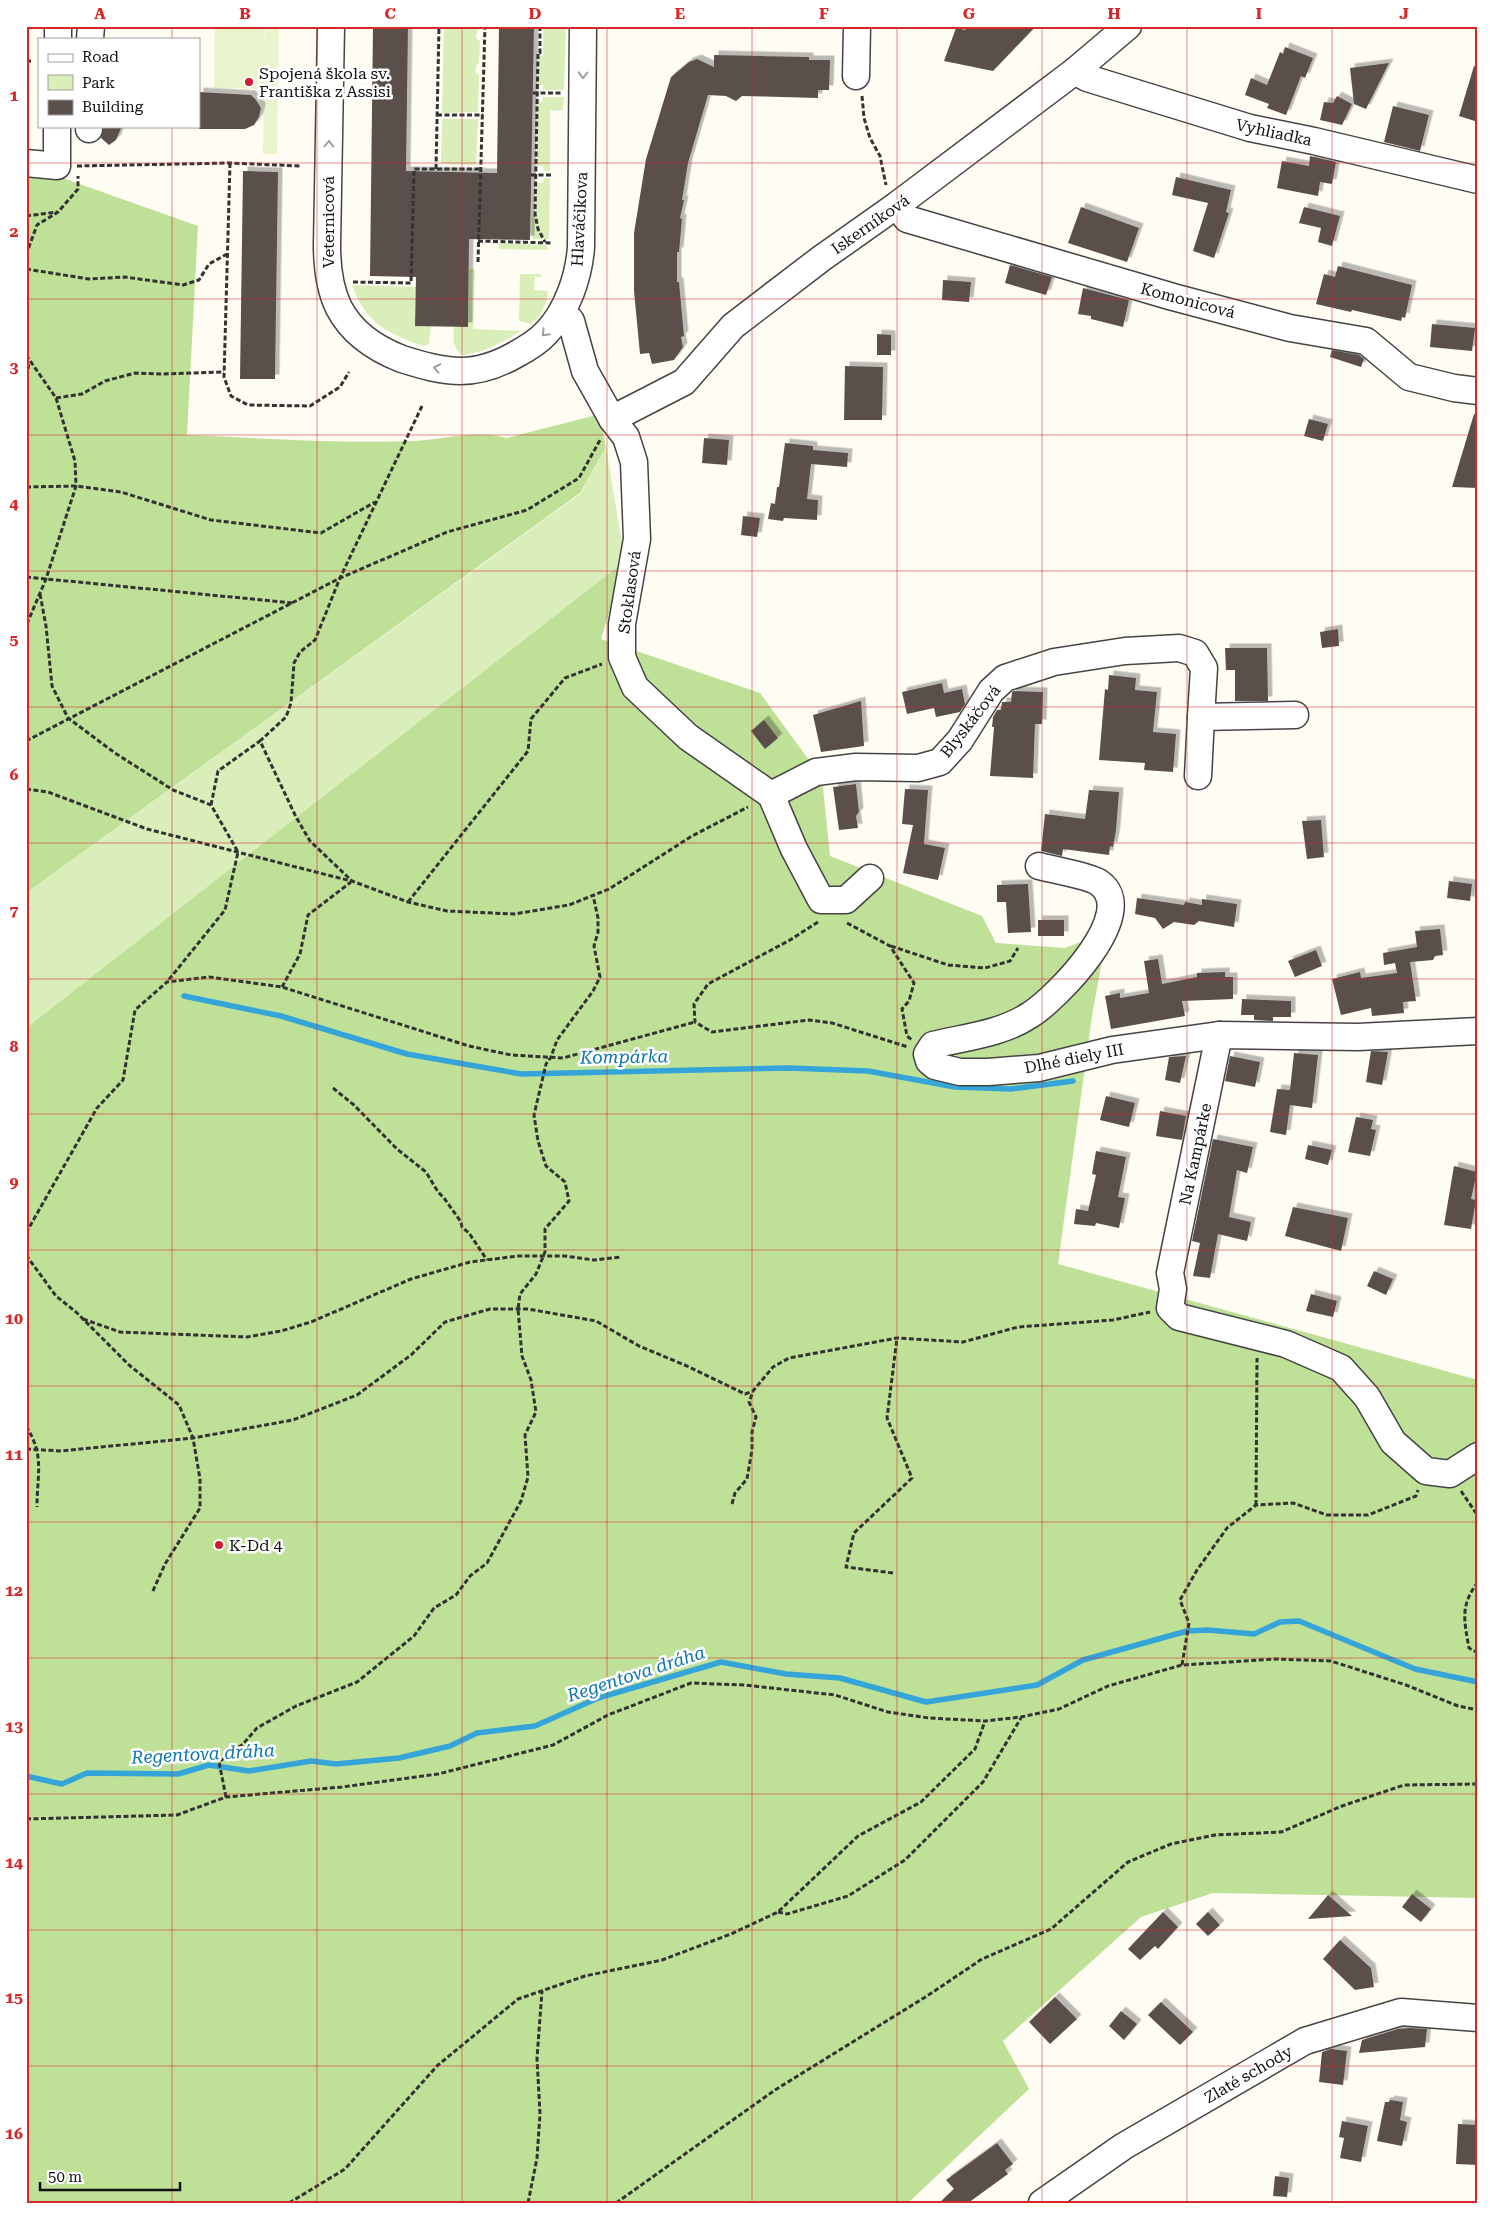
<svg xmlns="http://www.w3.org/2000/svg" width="1504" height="2229" viewBox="0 0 1504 2229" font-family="'Roboto Serif',serif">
<defs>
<filter id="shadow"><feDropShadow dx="4.5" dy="-4.5" stdDeviation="0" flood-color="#0004"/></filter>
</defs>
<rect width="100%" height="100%" fill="#fffcf4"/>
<g fill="#d9eeb9">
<path d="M444,26H480L477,30L476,38L480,41L479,63L476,66L475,72L479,75L478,112L442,113Z"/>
<path d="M543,26H566L564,90H543V85H538L539,56H543Z"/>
<path d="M543,97H564L563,110L550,111V171H544L543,166H537L538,102H543Z"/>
<path d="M442,119H478L476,165L441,164Z"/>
<path d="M544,178H550L549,239H532V215H536V183H543Z"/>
<path d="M499,243L546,245L548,250L499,249Z"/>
<path d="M469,269H475L473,329L521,331C501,343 484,353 462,355C452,347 453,338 454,327H468Z"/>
<path d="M520,274H541V277H535L534,290L548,291C546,305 542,315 531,324L519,321Z"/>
<path d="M352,285L416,287L415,326H431L429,344L423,346C385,332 367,324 352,285Z"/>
<path d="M606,447L625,561L26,1028V893L580,494Z"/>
</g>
<g fill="#bee097">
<path d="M26,165L198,226L187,435C262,438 337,444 412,441C443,440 476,429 507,438L600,414L606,447L580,493L26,893Z"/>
<path d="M625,561L601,639L760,693L822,778L830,856L982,916L996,943L1065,948L1107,932L1092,1016L1058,1264L1478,1380V1898L1213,1893L1141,1917L1003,2041L1029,2089L908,2203H26V1028Z"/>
</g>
<path fill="#e9f4cc" d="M215,26H264L265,44V26H279L277,154H263L264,89L214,88Z"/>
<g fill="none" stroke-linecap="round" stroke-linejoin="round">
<g stroke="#34a4d9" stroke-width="5.5">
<path d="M184,996L281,1016L407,1054L521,1074L789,1068L868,1071L955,1087L1011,1089L1073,1081"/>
<path d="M26,1776L62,1784L87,1773L178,1774L209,1765L249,1771L311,1761L336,1764L399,1758L450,1746L477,1733L535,1726L598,1698L721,1662L786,1674L840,1678L926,1702L1037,1685L1083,1660L1187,1631L1208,1630L1254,1634L1280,1622L1299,1621L1415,1669L1478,1682"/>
</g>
</g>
<g fill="#5a504c" filter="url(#shadow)">
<path d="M373,26H408L406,171L497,173L499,26H534L530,240L469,239L468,327L415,326L416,277L370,276Z"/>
<path d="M966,26H1036L993,71L944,61L956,28L965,30Z"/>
<path d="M1285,47L1313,58L1305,78L1301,76L1286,115L1267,108L1269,104L1245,95L1251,78L1267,85L1280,52L1283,54Z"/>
<path d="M714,55L809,57V60H830L829,90H818V98L742,96L736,101L726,96L708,95L688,163L682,200H684L680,218L682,219L679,252H677V282H679L684,336L681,337L683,347L674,360L652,364L649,353L640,354L634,291V233L646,159L671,77L689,62L697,59L714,67Z"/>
<path d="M1389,63L1366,109L1354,104L1350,68Z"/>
<path d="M1474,66L1478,67V122L1459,116Z"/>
<path d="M199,92L251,95L256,100L261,108L259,117L254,125L245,129H199Z"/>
<path d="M1337,96L1352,104L1342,125L1320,120L1324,102L1333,103Z"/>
<path d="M1393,106L1429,115L1420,151L1384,142Z"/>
<path d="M104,126H122L116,140L109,145L101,138Z"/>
<path d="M1310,156L1336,162L1332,184L1320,182L1318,196L1277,188L1282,161L1309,166Z"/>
<path d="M243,171L278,172L275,379H240Z"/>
<path d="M1176,177L1231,190L1226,212L1229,213L1214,258L1193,251L1208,203L1172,195Z"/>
<path d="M1081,207L1139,228L1127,262L1068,243Z"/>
<path d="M1304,207L1340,216L1332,246L1318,242L1321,228L1299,223Z"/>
<path d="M1010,265L1052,277L1046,295L1005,283Z"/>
<path d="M1338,266L1412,285L1405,318L1402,317L1401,321L1352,310L1351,312L1316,304L1324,274L1335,277Z"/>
<path d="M943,280L971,282L969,302L942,300Z"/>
<path d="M1083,288L1129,300L1123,327L1091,319V316L1078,314Z"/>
<path d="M1432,324L1475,328L1472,351L1430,347Z"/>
<path d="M877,334L891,335V355H877Z"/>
<path d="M1332,350L1359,355L1364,359L1361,367L1330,357Z"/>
<path d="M845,366L883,367L882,420H844Z"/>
<path d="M1474,414L1478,415V488L1452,487Z"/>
<path d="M1309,419L1328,424L1323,441L1304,436Z"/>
<path d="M704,438L729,440L727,465L702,463Z"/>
<path d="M785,443L813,446V450L848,453L847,467L811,464L807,499L818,500L817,520L784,518L783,521L768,519L771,503L775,504L777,487H779Z"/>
<path d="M743,516L760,518L757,537L741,535Z"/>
<path d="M1338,629L1339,646L1322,648L1320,632Z"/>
<path d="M1225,648H1267L1268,701H1235V670H1226Z"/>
<path d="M1109,675L1136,678L1135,690L1157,692L1153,732L1176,734L1173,772L1144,770L1145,763L1099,760L1105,689L1108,690Z"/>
<path d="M942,683L944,693L962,689L965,704L960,712L936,717L934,708L907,714L902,692Z"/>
<path d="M1014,691L1043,692L1042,724H1035L1033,778L990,776L994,727H992L993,717L997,710H1001L1002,702H1011L1012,692Z"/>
<path d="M861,701L864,746L821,752L813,715Z"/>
<path d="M764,720L778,738L765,749L751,731Z"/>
<path d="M856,784L859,812L856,816L858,828L839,830L833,787Z"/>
<path d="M905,789L928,790L924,844L945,848L938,880L903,873L913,825L902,824Z"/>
<path d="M1089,790L1119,792L1116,830L1113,847L1110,846L1109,855L1063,849L1062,856L1041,851L1045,814L1085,819Z"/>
<path d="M1321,820L1324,857L1307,859L1302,821Z"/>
<path d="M1449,881L1472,884L1470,901L1447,898Z"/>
<path d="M1028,884L1031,932L1008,933L1006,902H997V885Z"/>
<path d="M1137,898L1184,905L1185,902L1202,905V899L1237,904L1234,927L1199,921L1194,925L1174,922L1163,929L1155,918L1135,914Z"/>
<rect x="1038" y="920" width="26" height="16"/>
<path d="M1440,929L1443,955L1435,956L1433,960L1410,962L1416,1001L1403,1002L1404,1013L1372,1016L1371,1008L1341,1015L1332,979L1360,972L1361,978L1397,973L1395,963L1384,965L1383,953L1417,947L1415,931Z"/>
<path d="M1316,950L1322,966L1295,977L1288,961Z"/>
<path d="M1158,959L1162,984L1197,977V973L1225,972V977H1233V999L1182,1001L1185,1016L1111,1029L1105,996L1120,993V998L1149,993L1144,961Z"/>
<path d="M1242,999L1291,1001V1017H1273V1021L1254,1020V1015H1241Z"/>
<path d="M1371,1051L1388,1052L1382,1085L1366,1082Z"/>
<path d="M1294,1053L1318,1055L1312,1108L1290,1105L1286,1135L1270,1132L1277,1089L1290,1090Z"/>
<path d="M1186,1056L1180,1083L1165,1080L1169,1057Z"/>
<path d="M1230,1056L1260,1062L1255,1087L1225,1081Z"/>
<path d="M1106,1096L1135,1103L1129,1127L1100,1120Z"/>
<path d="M1160,1111L1186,1116L1182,1140L1156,1136Z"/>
<path d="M1356,1117L1373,1120L1371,1129L1376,1130L1370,1156L1348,1152Z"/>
<path d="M1213,1139L1253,1147L1247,1173L1237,1170L1229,1217L1251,1222L1247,1241L1218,1234L1210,1278L1193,1276L1200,1243L1192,1241Z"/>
<path d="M1308,1145L1332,1150L1328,1165L1305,1159Z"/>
<path d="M1096,1151L1126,1157L1118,1197L1125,1198L1119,1228L1096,1223L1095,1226L1074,1224L1076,1209L1088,1211L1096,1175L1092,1174Z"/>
<path d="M1454,1166L1477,1172L1471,1199L1476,1200L1471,1229L1444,1225Z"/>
<path d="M1293,1207L1348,1218L1341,1251L1285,1236Z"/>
<path d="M1374,1271L1393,1279L1386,1295L1367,1286Z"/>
<path d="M1311,1294L1337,1301L1333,1317L1306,1311Z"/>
<path d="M1412,1894L1431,1909L1421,1922L1402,1907Z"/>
<path d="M1328,1895L1352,1916L1308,1919Z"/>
<path d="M1163,1912L1178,1927L1158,1949L1155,1946L1140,1960L1128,1949Z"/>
<path d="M1208,1912L1220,1925L1208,1936L1196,1924Z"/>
<path d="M1340,1940L1371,1968L1374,1987L1355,1990L1323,1959Z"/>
<path d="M1055,1997L1077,2019L1050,2044L1029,2022Z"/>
<path d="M1161,2002L1193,2032L1180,2045L1148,2015Z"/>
<path d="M1121,2011L1137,2024L1124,2040L1109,2026Z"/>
<path d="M1409,2028L1427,2029L1425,2047L1359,2053L1362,2040L1398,2029Z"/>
<path d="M1331,2049L1347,2051L1343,2085L1319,2082L1322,2052Z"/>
<path d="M1390,2100L1403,2102L1400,2120L1407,2122L1402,2146L1377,2141L1385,2102H1389Z"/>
<path d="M1342,2121L1368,2126L1361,2162L1340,2158L1344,2138L1339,2137Z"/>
<path d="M1458,2124L1478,2125V2165L1456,2164Z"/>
<path d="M997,2143L1013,2164L1005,2170L1008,2174L968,2203H939L954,2189L946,2180Z"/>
<path d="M1275,2176L1289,2178L1287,2197L1273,2196Z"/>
</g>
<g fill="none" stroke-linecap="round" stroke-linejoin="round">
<g stroke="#444" stroke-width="29">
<g id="minor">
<path d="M331,26L327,245C327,267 329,288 339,308C352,333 376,349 402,359C421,365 441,371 461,371C481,371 499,364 515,355C526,349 538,342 546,333C567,312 579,276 581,247L583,26"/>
<path d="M58,39V26"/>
<path d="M90,39L91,26"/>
<path d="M1075,71L1087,78L1250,128L1314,141L1478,180"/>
<path d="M856,76L857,26"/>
<path d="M89,129V126"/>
<path d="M26,163L57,166V126"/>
<path d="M897,205L907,219L1173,297L1290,328L1366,341L1409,377L1454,388L1478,391"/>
<path d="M562,312L571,321L585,371L612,419L626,437L634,462L637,539L622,624V657L635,687L688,737L771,795L794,849L821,900H846L870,878"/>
<path d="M612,419L684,382L733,326L822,258L897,205L1075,71L1128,26"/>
<path d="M1198,776L1201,717"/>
<path d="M771,795L816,772L856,767L918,768L940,762L960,740L991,691L1005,678L1054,662L1125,651L1179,648L1195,653L1204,668L1201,717L1295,715"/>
<path d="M1039,866C1054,870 1086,875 1098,882C1143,911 1056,999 1030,1015C1001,1034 966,1037 933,1045L927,1054L929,1061L935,1066L960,1072H988L1039,1068L1112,1050L1219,1035L1358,1037L1478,1031"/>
<path d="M1219,1035L1170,1273L1173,1289L1170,1308L1179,1317L1286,1344L1341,1368L1367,1397L1393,1442L1426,1471L1450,1474L1478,1456"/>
<path d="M1042,2203L1124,2146L1305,2041L1401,2012L1478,2018"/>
</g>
</g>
<g stroke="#333" stroke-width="3" stroke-dasharray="5 2.5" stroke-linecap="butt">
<path d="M540,26V53H538L535,214L538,229L545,242"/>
<path d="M26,61H33"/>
<path d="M533,93H562"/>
<path d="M862,96L864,118L870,138L880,156L886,185"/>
<path d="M437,115H483"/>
<path d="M230,163L224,377L231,396L248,405L310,406L340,387L349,372"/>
<path d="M77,166L230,163L300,166"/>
<path d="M436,169L439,26"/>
<path d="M531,175H552"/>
<path d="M26,216L57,212"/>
<path d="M478,241L551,243"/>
<path d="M26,255L37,225L58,212L78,189V176"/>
<path d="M478,262L485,26"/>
<path d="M26,269L89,279L125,277L183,285L199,280L209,264L227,254"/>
<path d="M353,282L411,283L414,169H481"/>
<path d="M26,355L56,398L75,461L76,486L46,579L26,626"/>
<path d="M26,384L29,362"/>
<path d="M56,398L82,394L105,381L135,373L161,374L224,372"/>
<path d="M422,406L340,578L315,640L300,652L294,663L291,703L286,717L260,741L296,817L310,841L352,881L408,902L447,911L514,914L569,905L609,889L692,836L748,807"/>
<path d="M26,487L76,486L121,492L211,520L321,533L375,502"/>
<path d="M26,577L293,603"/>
<path d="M40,594L46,626L52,686L68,718L115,753L173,790L211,805L238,852L225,910L167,982"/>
<path d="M26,741L340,578L447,532L527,510L579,478L600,440"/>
<path d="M26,789L48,792L147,829L351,881"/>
<path d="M211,805L218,771L260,741"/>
<path d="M408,902L528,751L531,719L565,678L602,664"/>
<path d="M818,922L790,940L708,984L694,1004L695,1022L712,1032L809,1020L832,1023L908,1047"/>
<path d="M847,923L890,946L914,983L909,1001L902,1009L907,1036L912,1040"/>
<path d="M891,946L948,965L985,968L1010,961L1018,948"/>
<path d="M282,987L300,954L308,915L351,882"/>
<path d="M333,1088L354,1105L397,1149L426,1172L438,1192L444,1198L461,1222L462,1227L469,1233L487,1260"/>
<path d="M26,1233L97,1108L123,1080L135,1010L167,982L209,977L282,987L469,1046L511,1055L563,1058L695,1022"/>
<path d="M26,1255L56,1296L76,1312L129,1365L179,1405L193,1438L200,1479V1508L165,1564L152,1593"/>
<path d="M83,1319L120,1332L247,1337L281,1331L311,1322L411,1279L470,1262L518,1256H565L594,1260L621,1257"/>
<path d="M26,1426C45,1456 37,1474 37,1507"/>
<path d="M26,1449L61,1451L193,1438L293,1420L357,1395L411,1355L445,1322L490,1309H528L596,1321L639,1346L687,1366L745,1394L753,1391L773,1367L789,1358L897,1338L963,1342L1018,1327L1113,1320L1150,1312"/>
<path d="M1461,1491L1478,1516"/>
<path d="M732,1504L735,1493L747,1479L752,1450V1432L756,1417L749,1402L753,1392"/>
<path d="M1256,1505L1257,1358"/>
<path d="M893,1573L846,1567L854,1533L912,1478L887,1418L897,1338"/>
<path d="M1478,1582C1460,1605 1464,1620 1469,1648L1478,1653"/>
<path d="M1182,1665L1189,1623L1180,1600L1197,1570L1227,1528L1256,1505L1293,1503L1327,1515H1368L1416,1496L1418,1490"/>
<path d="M226,1797L219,1762L243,1744L257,1728L296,1706L357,1682L414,1636L434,1608L456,1595L470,1576L487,1563L521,1501L528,1477L525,1435L536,1412L531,1380L522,1356L518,1309L520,1294L536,1274L545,1252V1229L569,1201L565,1182L546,1166L538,1141L534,1115L546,1064L551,1057L557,1040L593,991L600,977L594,946L598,932V918L593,895"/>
<path d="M26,1819L177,1815L226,1797L342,1787L438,1774L553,1745L608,1715L691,1683L744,1685L835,1695L888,1712L929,1718L985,1721L1021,1717L1059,1709L1108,1686L1182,1665L1276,1659L1331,1661L1406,1685L1458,1706L1478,1710"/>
<path d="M778,1912L787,1914L848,1896L905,1860L983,1782L1021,1718"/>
<path d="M289,2203L345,2169L437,2066L518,1999L585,1976L662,1960L731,1934L778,1912L858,1836L921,1802L975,1749L985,1721"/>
<path d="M528,2203L537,2158L540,2114L537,2058L542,1991"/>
<path d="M616,2203L775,2090L927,1996L982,1959L1051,1929L1128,1862L1171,1844L1215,1835L1281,1832L1342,1806L1404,1785L1478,1784"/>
</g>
<use href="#minor" stroke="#fff" stroke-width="26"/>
</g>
<defs><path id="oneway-chevron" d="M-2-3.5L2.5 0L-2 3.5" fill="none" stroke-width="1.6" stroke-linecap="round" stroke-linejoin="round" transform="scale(1.25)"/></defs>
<g stroke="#a0a0a0">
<use href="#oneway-chevron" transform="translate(583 75) rotate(91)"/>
<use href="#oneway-chevron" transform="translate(329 144) rotate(-89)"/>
<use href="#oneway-chevron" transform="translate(545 333) rotate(134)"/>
<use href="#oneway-chevron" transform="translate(437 368) rotate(-168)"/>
</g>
<path fill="none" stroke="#d62828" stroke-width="1" stroke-opacity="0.55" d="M172,26V39M317,26V2203M462,26V2203M607,26V2203M752,26V2203M897,26V2203M1042,26V2203M1187,26V2203M1332,26V2203M172,126V2203M26,163H1478M26,299H1478M26,435H1478M26,571H1478M26,707H1478M26,843H1478M26,979H1478M26,1114H1478M26,1250H1478M26,1386H1478M26,1522H1478M26,1658H1478M26,1794H1478M26,1930H1478M26,2066H1478"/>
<g fill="#ce1b31" stroke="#fff" stroke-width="2">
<circle cx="249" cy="82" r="5"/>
<circle cx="219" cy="1545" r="5"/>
</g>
<g text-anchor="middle" stroke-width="5" stroke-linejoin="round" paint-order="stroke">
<g font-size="16" fill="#111" stroke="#fff" text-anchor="start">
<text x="259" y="79">Spojená škola sv.<tspan x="259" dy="18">Františka z Assisi</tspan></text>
<text x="229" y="1551">K-Dd 4</text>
</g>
<g font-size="16" fill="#111" stroke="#fff">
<text transform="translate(1274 132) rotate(12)" y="6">Vyhliadka</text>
<text transform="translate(579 219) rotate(-87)" y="6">Hlaváčikova</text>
<text transform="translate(328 222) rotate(-90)" y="6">Veternicová</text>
<text transform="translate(870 224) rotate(-35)" y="6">Iskerníková</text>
<text transform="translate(1188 300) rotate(15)" y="6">Komonicová</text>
<text transform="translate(629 592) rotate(-82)" y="6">Stoklasová</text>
<text transform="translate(970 721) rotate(-52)" y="6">Blyskáčová</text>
<text transform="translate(1074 1058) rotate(-11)" y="6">Dlhé diely III</text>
<text transform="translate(1195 1154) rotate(-78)" y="6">Na Kampárke</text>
<text transform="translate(1248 2074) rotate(-30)" y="6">Zlaté schody</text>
</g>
<g font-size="18" font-style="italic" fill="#0d75af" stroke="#fff">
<text transform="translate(624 1057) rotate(-1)" y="6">Kompárka</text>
<text transform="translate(636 1674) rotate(-18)" y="6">Regentova dráha</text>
<text transform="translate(203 1754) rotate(-3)" y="6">Regentova dráha</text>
</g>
</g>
<rect width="1504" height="2229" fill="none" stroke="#ffffff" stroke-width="55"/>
<rect x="38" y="38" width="162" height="90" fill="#ffffff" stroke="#a0a0a0"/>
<rect x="48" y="54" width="25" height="8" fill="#ffffff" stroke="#a0a0a0"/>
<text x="82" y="62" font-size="15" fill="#111111">Road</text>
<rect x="48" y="75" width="25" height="15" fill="#d9eeb9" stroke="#a0a0a0"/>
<text x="82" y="88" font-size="15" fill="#111111">Park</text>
<rect x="48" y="100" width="25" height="15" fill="#5a504c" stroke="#a0a0a0"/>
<text x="82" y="112" font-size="15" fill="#111111">Building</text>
<path d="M40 2182v8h140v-8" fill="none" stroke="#111111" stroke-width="2.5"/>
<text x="48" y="2182" font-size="15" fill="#111111" stroke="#ffffff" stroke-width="4" paint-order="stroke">50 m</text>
<rect x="28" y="28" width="1448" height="2174" fill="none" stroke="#d62828" stroke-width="2"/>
<g font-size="16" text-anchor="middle" font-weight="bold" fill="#d62828">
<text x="100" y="19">A</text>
<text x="245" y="19">B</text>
<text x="390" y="19">C</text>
<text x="535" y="19">D</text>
<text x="680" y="19">E</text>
<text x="824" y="19">F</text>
<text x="969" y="19">G</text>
<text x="1114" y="19">H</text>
<text x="1259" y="19">I</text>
<text x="1404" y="19">J</text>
<text x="14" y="101">1</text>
<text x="14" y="237">2</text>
<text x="14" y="373">3</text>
<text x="14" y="509">4</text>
<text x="14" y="645">5</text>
<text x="14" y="780">6</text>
<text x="14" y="916">7</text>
<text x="14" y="1052">8</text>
<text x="14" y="1188">9</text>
<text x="14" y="1324">10</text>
<text x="14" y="1460">11</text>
<text x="14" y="1596">12</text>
<text x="14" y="1732">13</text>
<text x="14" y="1868">14</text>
<text x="14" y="2003">15</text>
<text x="14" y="2139">16</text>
</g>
</svg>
